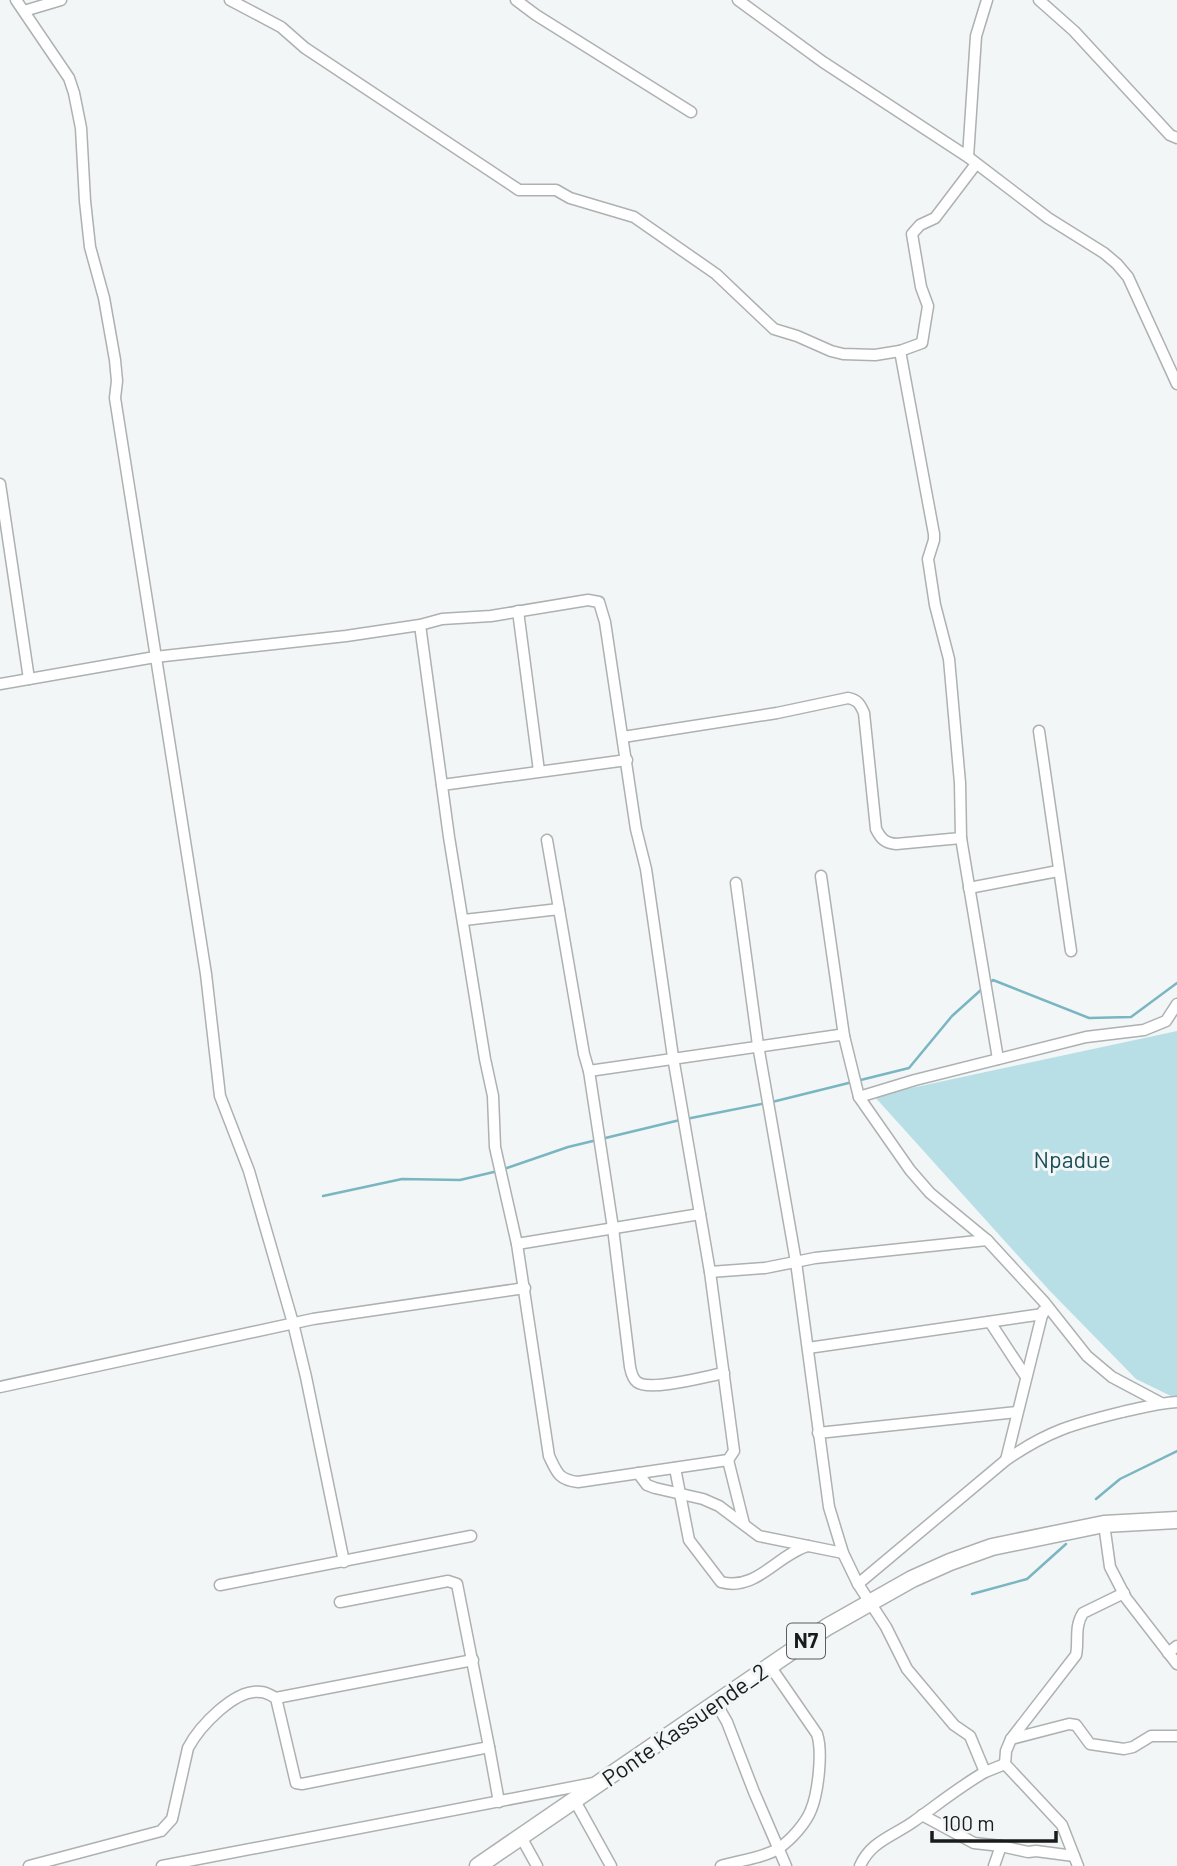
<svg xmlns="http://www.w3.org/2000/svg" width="1177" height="1866" viewBox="0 0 1177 1866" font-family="Barlow,sans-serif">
<rect width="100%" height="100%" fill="#f2f6f7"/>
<path fill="#b9dfe6" d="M1177,1031V1397H1173L1136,1379L1049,1290L874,1096Z"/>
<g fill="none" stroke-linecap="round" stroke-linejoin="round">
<g stroke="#7ab6c1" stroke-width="2.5">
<path d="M987,985L993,980L1089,1018L1131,1017L1177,983"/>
<path d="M772,1102L909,1068L952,1016L982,989"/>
<path d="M686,1119L766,1103"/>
<path d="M504,1169L568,1147L680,1120"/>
<path d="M323,1196L402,1179L460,1180L498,1171"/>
<path d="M1096,1499L1120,1479L1177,1451"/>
<path d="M972,1594L1027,1579L1066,1544"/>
</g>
<g stroke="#adb1b1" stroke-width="13">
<g id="minor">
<path d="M16,0L69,78L74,93L81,128L85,201L90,247L104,298L115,360L117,381L115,398L206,974L220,1096L249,1171L293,1323L306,1377L344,1562"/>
<path d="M230,0L281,27L305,48L519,190H556L570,198L634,217L716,274L774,329L797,336L831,351L843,354L875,355L900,351L922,343L928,306L921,287L912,234L920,225L935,218L976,164"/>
<path d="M516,0L536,15L691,112"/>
<path d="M738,0L823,62L968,157L1048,218L1104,253L1117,264L1128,277L1177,384"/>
<path d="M1039,0L1074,31L1170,135L1177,138"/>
<path d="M24,11L61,0"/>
<path d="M968,157L976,36L987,0"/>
<path d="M0,484L29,679"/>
<path d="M518,611L539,771"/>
<path d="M0,684L155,657L346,636L420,625L442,619L491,616L588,600L599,602L605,622L636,829L646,869L673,1057L710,1272L734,1451L728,1460L578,1482C559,1480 557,1473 549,1456L517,1244L495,1147L493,1096L485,1059L449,837L420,625"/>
<path d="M1039,731L1071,951"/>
<path d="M623,737L777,713L848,698C858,700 860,704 864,713L876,829C881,839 885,843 896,844L961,838L960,783L949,659L935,605L928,559L934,540V534L900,351"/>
<path d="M442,785L627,760"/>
<path d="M961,838L998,1059"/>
<path d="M547,840L559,909"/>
<path d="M821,876L844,1036L859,1097L910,1170L930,1193L987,1240L1045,1303L1087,1356L1112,1377L1161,1403"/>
<path d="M736,883L758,1045L796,1262L829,1507L843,1553L858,1584"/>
<path d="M969,888L1058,871"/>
<path d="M464,920L559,909L584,1054L589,1071L839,1035L844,1036"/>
<path d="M589,1071L613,1228L630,1367C631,1372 633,1379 637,1382C650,1392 707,1376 724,1373"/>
<path d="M859,1097L915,1080L1086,1037L1144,1030L1166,1021L1177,1004"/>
<path d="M517,1244L700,1214"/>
<path d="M710,1272L765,1268L815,1258L987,1240"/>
<path d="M990,1322L1026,1377"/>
<path d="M808,1348L1043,1314"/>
<path d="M0,1387L313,1319L525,1288"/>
<path d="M818,1433L1017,1412"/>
<path d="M728,1460L744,1524"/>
<path d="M1006,1460L1043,1311"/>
<path d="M675,1468L689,1540L721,1582C756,1592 778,1554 808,1546"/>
<path d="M638,1473L647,1485L655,1488L703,1499L719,1506L759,1536L843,1553"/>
<path d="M1104,1524L1110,1567L1126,1598L1177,1664"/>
<path d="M220,1585L471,1536"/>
<path d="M1168,1653L1177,1646"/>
<path d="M276,1698L296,1783L302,1784L489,1747L457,1584L448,1581L340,1602"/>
<path d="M716,1703L727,1722L754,1792L786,1866"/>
<path d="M1011,1739L1069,1724L1076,1725L1090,1744L1124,1749L1133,1747L1151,1736H1177"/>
<path d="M489,1747L499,1802"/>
<path d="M1005,1764L985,1772L970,1736L954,1725L907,1669L886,1627L858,1584L1006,1460C1048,1431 1073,1424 1122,1412C1141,1408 1158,1403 1177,1402"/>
<path d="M575,1801L611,1866"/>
<path d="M922,1815L974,1843L1001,1846L1028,1852L1036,1851L1074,1856"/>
<path d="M521,1837L537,1866"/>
<path d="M29,1866L161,1831L172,1819L188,1748C199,1727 235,1688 261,1692C266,1692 272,1696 276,1698L473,1660"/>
<path d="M162,1866L594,1783"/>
<path d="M721,1866C737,1861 767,1857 779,1848C791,1840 806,1823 811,1810C818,1793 823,1752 817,1734L770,1666"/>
<path d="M860,1866C870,1842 893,1836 913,1822C937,1805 959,1787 985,1772"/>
<path d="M994,1866L1001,1846"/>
<path d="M1078,1866L1062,1825L1005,1764L1006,1751L1011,1739L1076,1655C1079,1641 1074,1627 1083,1613L1124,1593"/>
</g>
</g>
<g stroke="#adb1b1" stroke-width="19">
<path id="trunk" d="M478,1866L827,1627L912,1579L950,1562L992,1547L1104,1524L1177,1520"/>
</g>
<use href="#minor" stroke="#fff" stroke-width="10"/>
<use href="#trunk" stroke="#fff" stroke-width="16"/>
</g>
<g text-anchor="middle" stroke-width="6" stroke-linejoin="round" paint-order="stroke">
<rect fill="#f2f6f7" stroke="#5b5d5e" stroke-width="2" x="787" y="1623.5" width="38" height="35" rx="5"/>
<g font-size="21" font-weight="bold" fill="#1a1c1c">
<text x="806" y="1648">N7</text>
</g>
<g font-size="23" fill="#1a4f58" stroke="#f2f6f7">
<text x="1072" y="1168">Npadue</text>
</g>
<g font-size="23" fill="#1a1c1c" stroke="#f2f6f7">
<text transform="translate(685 1725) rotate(-35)" y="8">Ponte Kassuende_2</text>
</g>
</g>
<path d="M932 1831v10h124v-10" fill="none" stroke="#1a1c1c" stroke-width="3.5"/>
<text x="942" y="1831" font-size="21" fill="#1a1c1c" stroke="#f2f6f7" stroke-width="5" paint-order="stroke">100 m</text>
</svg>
